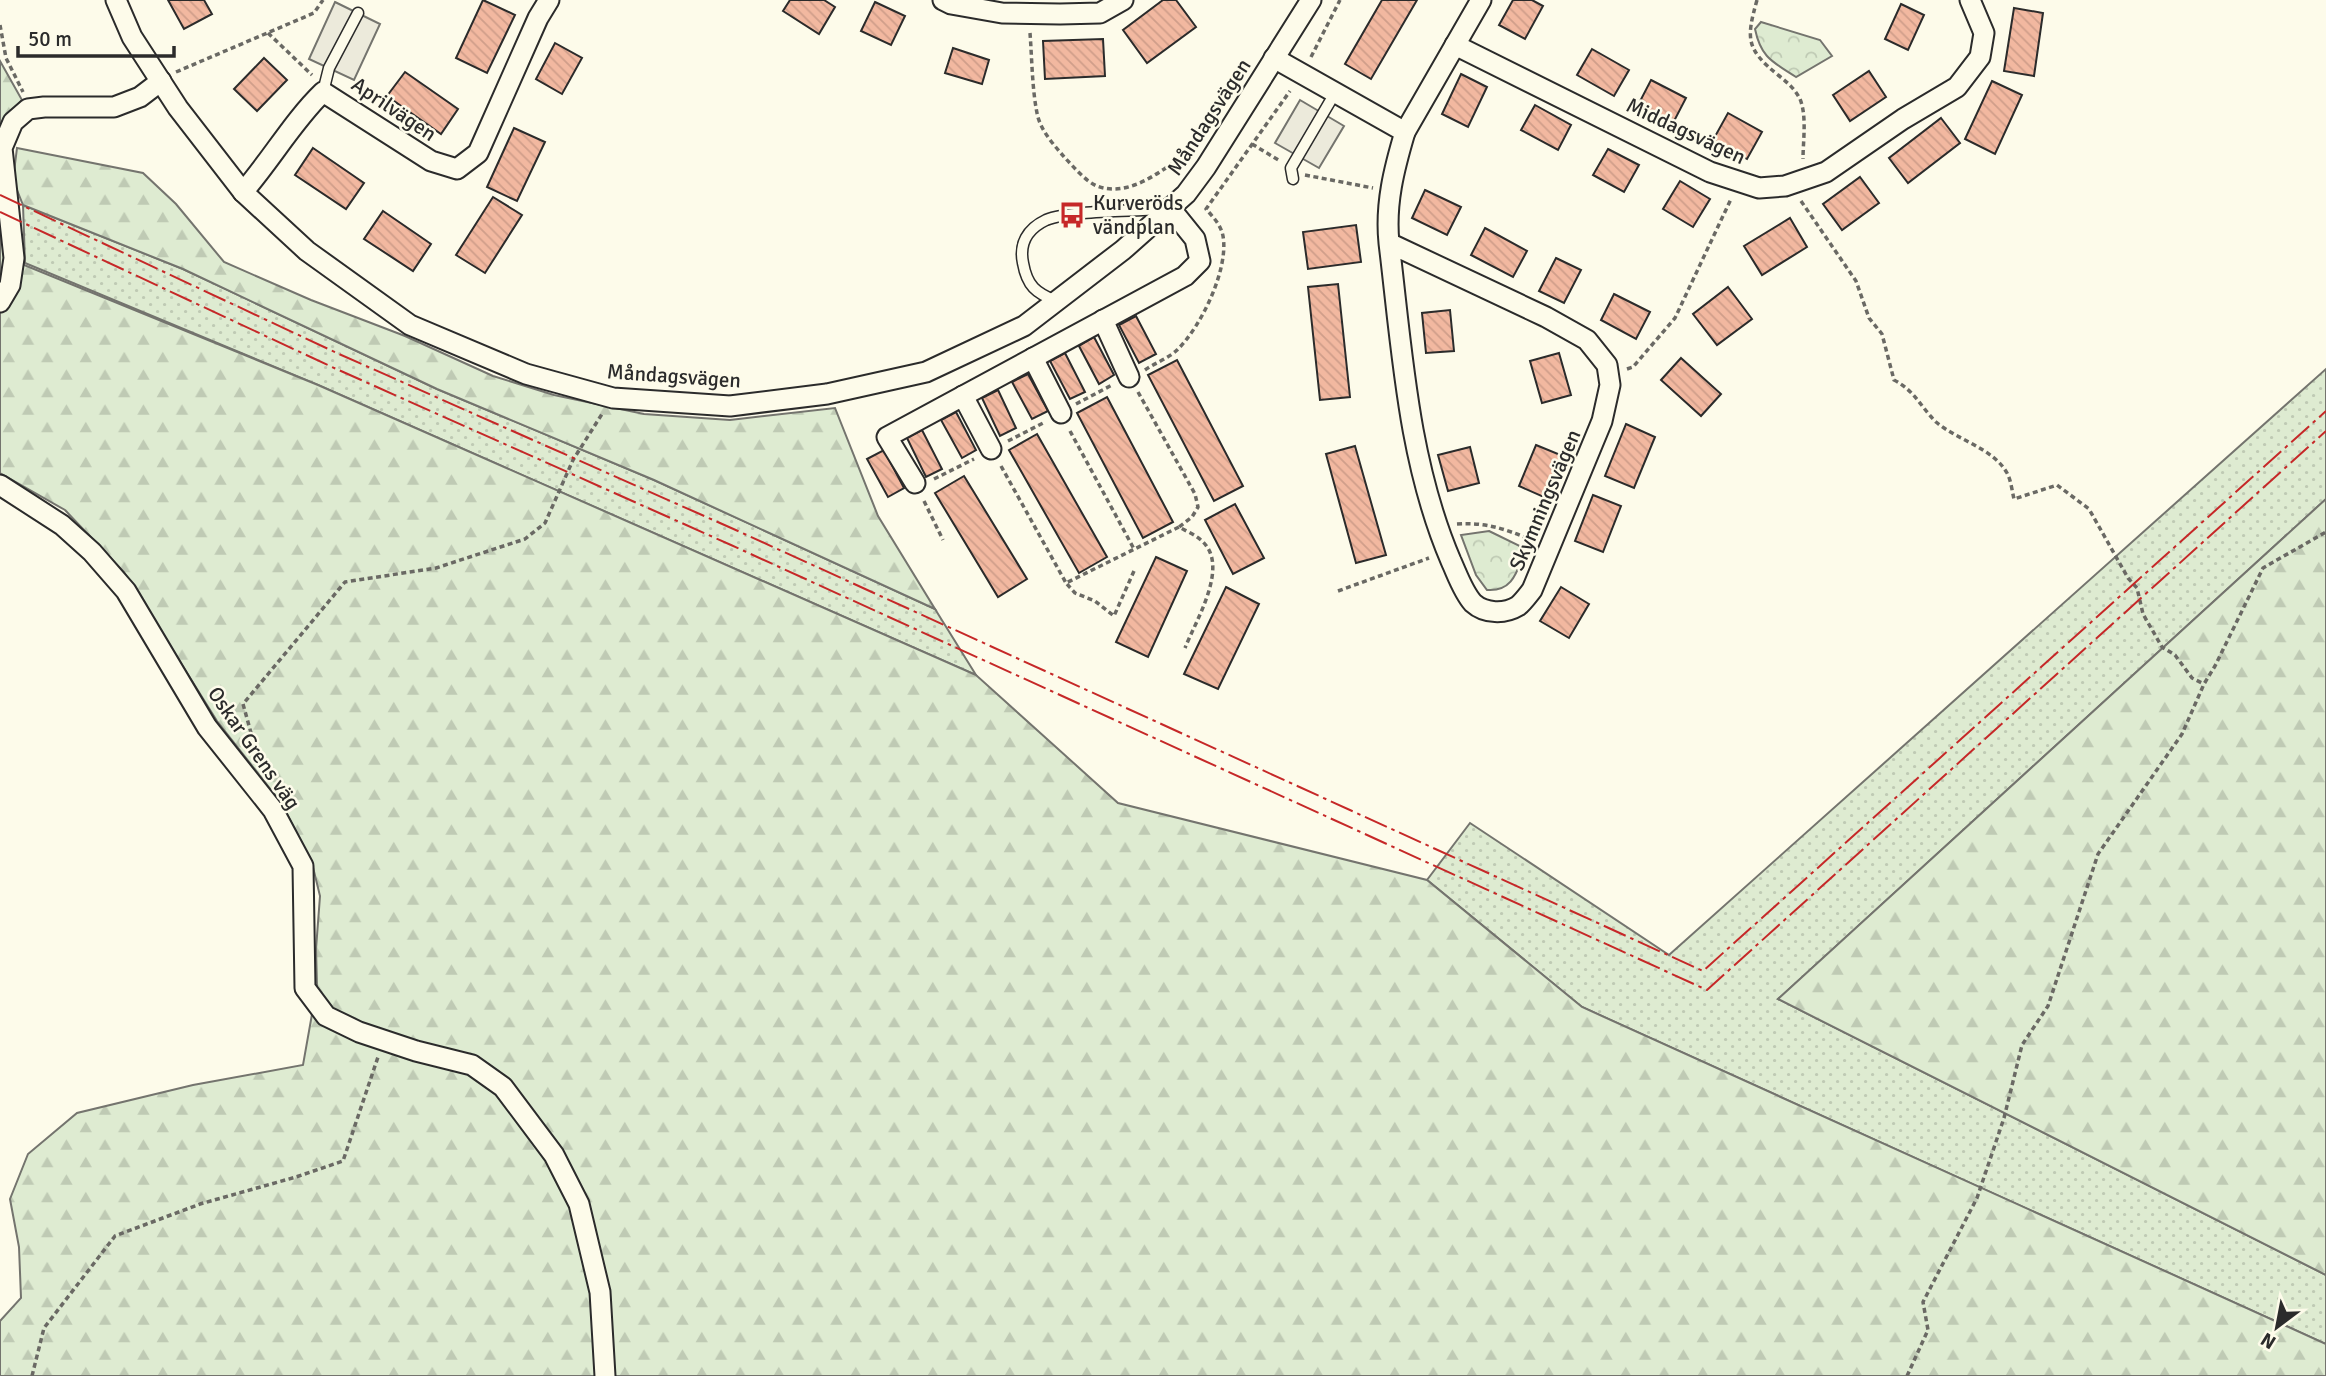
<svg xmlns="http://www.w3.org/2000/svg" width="2326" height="1376" viewBox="0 0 2326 1376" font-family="Signika,sans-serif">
<defs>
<pattern id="grass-dots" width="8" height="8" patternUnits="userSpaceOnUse" patternTransform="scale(1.75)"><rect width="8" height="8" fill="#deebd1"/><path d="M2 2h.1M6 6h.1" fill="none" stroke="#bfcab4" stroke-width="1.8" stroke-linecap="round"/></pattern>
<pattern id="forest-firs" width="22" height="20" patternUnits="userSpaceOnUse" patternTransform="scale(1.75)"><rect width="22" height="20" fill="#deebd1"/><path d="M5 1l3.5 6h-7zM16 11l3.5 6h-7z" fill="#bfcab4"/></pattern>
<pattern id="park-crowns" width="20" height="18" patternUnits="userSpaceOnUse" patternTransform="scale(1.75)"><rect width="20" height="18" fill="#deebd1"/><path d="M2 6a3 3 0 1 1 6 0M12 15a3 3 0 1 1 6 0" fill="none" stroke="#bfcab4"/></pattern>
<pattern id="building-back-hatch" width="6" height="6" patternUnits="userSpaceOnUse" patternTransform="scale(1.75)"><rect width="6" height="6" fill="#f2b8a0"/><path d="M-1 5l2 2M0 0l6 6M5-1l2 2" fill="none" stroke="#d09e8a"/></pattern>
</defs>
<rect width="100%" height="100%" fill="#fdfbea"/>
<g fill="url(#grass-dots)" stroke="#74746e" stroke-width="2">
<path d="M23,205L183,269L437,389L654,480L935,609L976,675L318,385L25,263Z"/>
<path d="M2326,369V499L1778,999L2326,1275V1344L1582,1007L1427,880L1470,823L1669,955Z"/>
</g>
<g fill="url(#forest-firs)" stroke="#74746e" stroke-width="2">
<path d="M0,61L22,100L2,122L0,128Z"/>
<path d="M17,148L143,173L176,204L224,262L311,300L405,336L493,376L554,395L644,414L730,420L835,408L878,516L935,609L654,480L437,389L183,269L23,205L13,180Z"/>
<path d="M0,189L7,258L318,385L976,675L1118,803L1427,880L1582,1007L2326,1344V1376H0V1321L21,1298L19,1247L10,1199L28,1154L77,1113L193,1085L303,1065L317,986L316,949L320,896L312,863L282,804L217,721L124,572L65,510L0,473Z"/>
<path d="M2326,499V1275L1778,999Z"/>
</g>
<g fill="url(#park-crowns)" stroke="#74746e" stroke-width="2">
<path d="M1761,22L1820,40L1832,56L1796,77C1773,62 1761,58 1755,29Z"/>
<path d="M1489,531L1526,549C1517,570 1514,592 1487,590L1476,575L1461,535Z"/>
</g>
<g fill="#eceadb" stroke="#74746e" stroke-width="2">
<path d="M335,2L380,24L354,80L309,59Z"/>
<path d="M1300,100L1344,126L1319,168L1275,143Z"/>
</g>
<g fill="url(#building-back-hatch)" stroke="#2b2b2b" stroke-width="2">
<path d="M168,0H204L212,14L184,29Z"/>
<path d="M483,0L515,15L487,73L456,58Z"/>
<path d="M790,0H824L835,7L819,34L783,11Z"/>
<path d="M1163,0H1176L1196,27L1147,63L1123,30Z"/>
<path d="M1382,0H1417L1371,79L1345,64Z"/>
<path d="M1513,0H1532L1543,6L1525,39L1499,25Z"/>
<path d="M875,2L905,16L891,45L861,31Z"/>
<path d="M1901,4L1924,15L1908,50L1885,39Z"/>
<path d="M2014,8L2043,13L2034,76L2004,71Z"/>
<path d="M1103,39L1105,76L1045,79L1043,41Z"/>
<path d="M555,43L582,58L562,94L536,79Z"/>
<path d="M953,48L989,60L982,84L945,73Z"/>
<path d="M1592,49L1629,70L1614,96L1577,75Z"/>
<path d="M264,58L287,80L257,111L234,89Z"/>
<path d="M1869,71L1886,97L1850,121L1833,95Z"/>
<path d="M405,72L458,109L441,134L387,96Z"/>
<path d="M1461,74L1487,87L1468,127L1442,114Z"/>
<path d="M1651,80L1686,98L1672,125L1637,107Z"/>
<path d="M1992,81L2022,95L1995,154L1965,139Z"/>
<path d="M1535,105L1571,125L1558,150L1521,130Z"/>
<path d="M1728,113L1762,132L1747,159L1713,140Z"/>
<path d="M1941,118L1960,143L1908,183L1889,158Z"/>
<path d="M514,128L545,142L517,201L487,187Z"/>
<path d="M313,148L364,183L346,209L295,175Z"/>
<path d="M1608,149L1639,165L1624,192L1593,175Z"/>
<path d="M1860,177L1879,203L1842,230L1823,204Z"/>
<path d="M1680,181L1710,199L1693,227L1663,209Z"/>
<path d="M1425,190L1461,207L1447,235L1412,218Z"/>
<path d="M493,197L522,215L485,273L456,255Z"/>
<path d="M383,211L431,244L413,271L364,239Z"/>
<path d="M1790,218L1807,247L1762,275L1744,246Z"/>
<path d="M1356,225L1361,262L1308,269L1303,232Z"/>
<path d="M1485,228L1527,251L1513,277L1471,255Z"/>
<path d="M1556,258L1581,270L1564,303L1539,291Z"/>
<path d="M1338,284L1350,397L1320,400L1308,287Z"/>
<path d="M1728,287L1752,319L1717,345L1693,314Z"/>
<path d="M1614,294L1650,312L1636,339L1601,320Z"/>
<path d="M1450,310L1454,351L1426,353L1422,313Z"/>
<path d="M1136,316L1156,354L1139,363L1119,325Z"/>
<path d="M1094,337L1114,375L1099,384L1079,346Z"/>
<path d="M1065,353L1085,392L1070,399L1050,361Z"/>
<path d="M1559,353L1571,395L1542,403L1530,361Z"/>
<path d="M1681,358L1721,394L1701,416L1661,380Z"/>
<path d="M1177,360L1243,486L1214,501L1148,375Z"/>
<path d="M1028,374L1048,411L1032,419L1012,382Z"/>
<path d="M998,390L1016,428L1000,436L982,398Z"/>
<path d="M1107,397L1173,522L1143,538L1077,413Z"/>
<path d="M956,412L976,450L962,458L941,420Z"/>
<path d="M1626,424L1655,437L1634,488L1605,476Z"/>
<path d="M922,430L942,469L926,477L907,438Z"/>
<path d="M1037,434L1107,557L1079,573L1009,450Z"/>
<path d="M1536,445L1563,456L1546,498L1519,486Z"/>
<path d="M1355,446L1386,555L1356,563L1326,454Z"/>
<path d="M1470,447L1479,483L1448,491L1438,455Z"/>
<path d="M884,450L904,488L888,497L867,459Z"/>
<path d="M964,476L1027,579L998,597L935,493Z"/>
<path d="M1593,495L1621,506L1603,552L1575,541Z"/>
<path d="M1235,504L1264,558L1233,574L1205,520Z"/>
<path d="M1156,557L1187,571L1148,657L1116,642Z"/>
<path d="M1226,587L1259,604L1218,689L1184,674Z"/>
<path d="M1561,587L1589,604L1569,638L1540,621Z"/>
</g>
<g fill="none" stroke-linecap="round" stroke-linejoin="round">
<g stroke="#2b2b2b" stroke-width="13">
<g id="service">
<path d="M323,92L329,68L358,13"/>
<path d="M1293,179L1291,168L1335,93"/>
<path d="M1056,301C1036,293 1027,286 1023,263C1019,244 1027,229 1046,220C1069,210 1138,211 1166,209"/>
</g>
</g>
<g stroke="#2b2b2b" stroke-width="23">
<g id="minor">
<path d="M116,0L132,37L178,108L243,192L307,251L410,325L526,374L613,398L730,406L827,394L926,372L1024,326L1123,250L1186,194L1206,167L1311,0"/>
<path d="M943,0L951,4L1002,13L1060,14L1100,13L1123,0"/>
<path d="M1455,45L1710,172L1759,188L1785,186L1826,172L1903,119L1957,87L1980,57L1984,33L1970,0"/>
<path d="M1274,58L1405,132C1394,169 1385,204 1389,243L1546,317L1587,340L1607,365L1610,385L1602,421L1532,590C1528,595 1523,602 1518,606C1505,614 1485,614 1473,603C1463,592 1457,574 1451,561C1408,461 1402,350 1389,243"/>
<path d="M1405,132L1481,0"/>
<path d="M243,192C271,160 293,121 323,92L431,161L457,169L478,153L538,18L549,0"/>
<path d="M0,302L10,285L14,258L2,148L13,122L28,109L44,107H114L140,97L161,81"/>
<path d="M1103,320L1129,377"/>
<path d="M1033,358L1061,413"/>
<path d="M963,396L991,449"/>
<path d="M915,483L887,437L1185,276L1200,261L1195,239L1170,208"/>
<path d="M0,485L62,525L92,552L126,591L207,727L273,810L303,866L305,988L326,1016L359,1032L416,1051L472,1065L503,1087L554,1155L579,1204L600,1292L605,1376"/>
</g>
</g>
<g stroke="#6a6964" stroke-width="3.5" stroke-dasharray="5 3.5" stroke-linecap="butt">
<path d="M1757,0C1746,39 1746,49 1778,75C1787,82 1795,89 1800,99C1807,116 1803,141 1803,159"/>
<path d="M0,25L6,58L23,92"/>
<path d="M268,33L312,75"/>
<path d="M1030,33C1032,59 1032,88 1037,113C1040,130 1054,145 1065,158C1074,167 1085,181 1097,186C1129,198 1161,171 1184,155H1190"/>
<path d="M1311,57L1340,0"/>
<path d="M176,72L314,13L323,0"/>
<path d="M1252,144L1280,161"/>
<path d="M1305,175L1373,188"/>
<path d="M1801,201L1856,281L1869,318L1882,334L1894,380C1915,391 1920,406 1936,422C1957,440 1993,448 2007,473C2011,480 2012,491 2014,499L2057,485L2089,509L2128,578L2137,588L2143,614L2162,647L2175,655L2192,678L2204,684"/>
<path d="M1627,369L1633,367L1675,318L1731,199"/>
<path d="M1145,370C1155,363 1169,358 1177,350C1201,327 1229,269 1223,236C1221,225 1213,217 1206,209L1290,91"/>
<path d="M1138,392L1195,494L1198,507L1192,517L1179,527"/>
<path d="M1076,404L1112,385"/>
<path d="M1070,431L1134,549"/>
<path d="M1008,441L1045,422"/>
<path d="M1001,466L1066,583"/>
<path d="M934,479L974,459"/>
<path d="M924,501L943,540"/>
<path d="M1457,524C1485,522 1506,529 1531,540"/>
<path d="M1134,571L1114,616L1095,601L1075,593L1066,583L1179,527C1186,531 1196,535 1202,541C1230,566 1196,620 1185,648"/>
<path d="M1338,591L1429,558"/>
<path d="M258,758L243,704L345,582L436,568L525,539L545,523L573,460L602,414"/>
<path d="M32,1376L44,1328L115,1236L200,1204L296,1177L343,1161L378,1057"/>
<path d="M1907,1376L1928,1330L1923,1302L1977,1198L2004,1118L2022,1045L2048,1006L2098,854L2182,734L2204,684L2215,666L2263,568L2326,532"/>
</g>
<use href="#service" stroke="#fdfbea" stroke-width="10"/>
<use href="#minor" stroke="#fdfbea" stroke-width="19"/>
<g stroke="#c62828" stroke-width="2" stroke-dasharray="24 5 3.5 5" stroke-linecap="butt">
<path d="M0,195L339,354L738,531L1703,971L2326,411"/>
<path d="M0,212L332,367L731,545L1707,990L2326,431"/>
</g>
</g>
<defs>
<g id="bus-bare" transform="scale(2.1)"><path d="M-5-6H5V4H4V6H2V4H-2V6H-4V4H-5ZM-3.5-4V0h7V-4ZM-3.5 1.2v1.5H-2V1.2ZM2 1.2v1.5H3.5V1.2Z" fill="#c62828" stroke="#fdfbea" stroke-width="2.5" paint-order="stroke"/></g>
</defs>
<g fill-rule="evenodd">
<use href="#bus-bare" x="1072" y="215"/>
</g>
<g text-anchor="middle" stroke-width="5" stroke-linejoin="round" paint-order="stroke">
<g font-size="21" fill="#2b2b2b" stroke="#fdfbea">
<text transform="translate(394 109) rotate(34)" y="7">Aprilvägen</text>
<text transform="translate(1209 117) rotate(-57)" y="7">Måndagsvägen</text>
<text transform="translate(1686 131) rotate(25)" y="7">Middagsvägen</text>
<text transform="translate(674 376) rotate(4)" y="7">Måndagsvägen</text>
<text transform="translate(1545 500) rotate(-67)" y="7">Skymningsvägen</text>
<text transform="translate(254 748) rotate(55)" y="7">Oskar Grens väg</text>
</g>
<g font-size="21" fill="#2b2b2b" stroke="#fdfbea" text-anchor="start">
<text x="1093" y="210">Kurveröds<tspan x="1093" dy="24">vändplan</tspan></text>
</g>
</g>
<g transform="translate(2277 1327) rotate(212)" stroke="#fdfbea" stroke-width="5" paint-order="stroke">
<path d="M0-5L12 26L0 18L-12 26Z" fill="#2b2b2b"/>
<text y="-10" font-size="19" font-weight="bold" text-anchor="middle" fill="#2b2b2b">N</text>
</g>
<path d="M18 46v10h156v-10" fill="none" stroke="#2b2b2b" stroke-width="3.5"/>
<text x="28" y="46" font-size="21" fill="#2b2b2b" stroke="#fdfbea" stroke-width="5" paint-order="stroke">50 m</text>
</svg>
